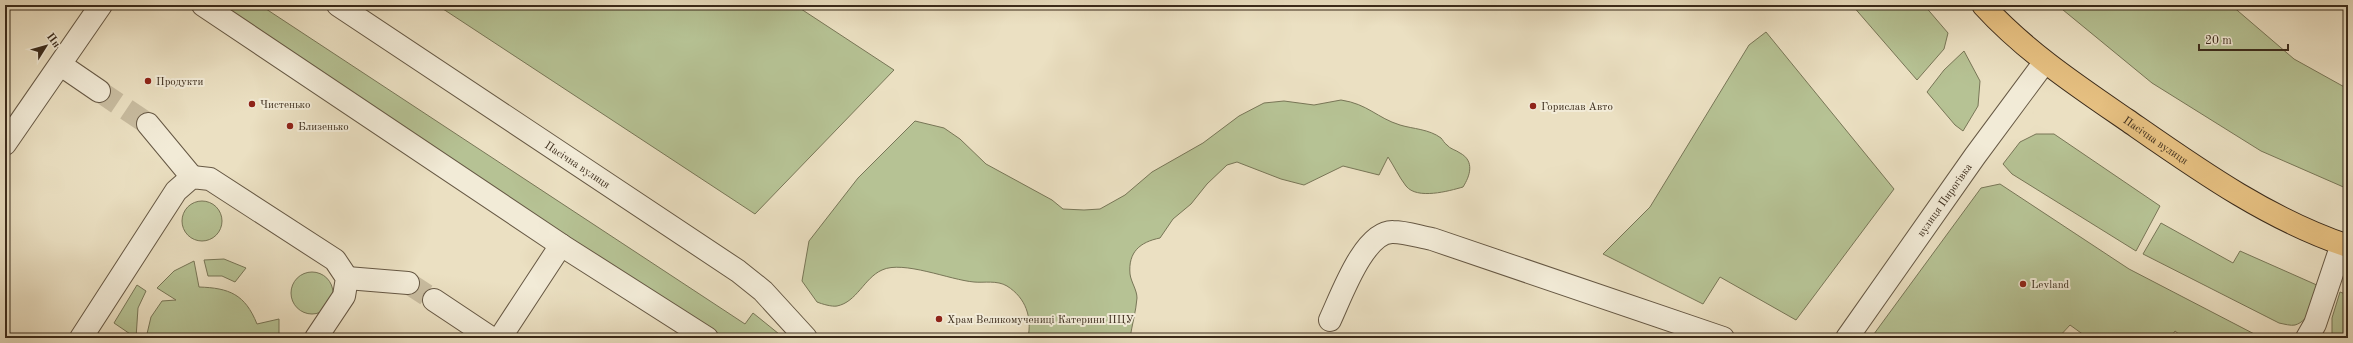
<svg xmlns="http://www.w3.org/2000/svg" width="2353" height="343" viewBox="0 0 2353 343" font-family="'Old Standard TT',serif">
<rect width="100%" height="100%" fill="#ebe0c2"/>
<filter id="stains"><feTurbulence type="fractalNoise" baseFrequency=".005" numOctaves="4"/><feColorMatrix values="0 0 0 0 .2 0 0 0 0 .09 0 0 0 0 .02 0 0 0 .5 -.17"/></filter>
<radialGradient id="worn" r=".72"><stop offset=".6" stop-color="#630" stop-opacity="0"/><stop offset="1" stop-color="#630" stop-opacity=".3"/></radialGradient>
<g fill="#b6c294" stroke="#787657">
<path d="M210,5H260L745,324L753,313L784,338H725Z"/>
<path d="M437,5H795L894,70L755,214Z"/>
<path d="M1852,5H1924L1948,33L1944,49L1917,80Z"/>
<path d="M2057,5H2231L2294,59L2348,89V189L2261,151L2152,83Z"/>
<path d="M1766,32L1894,189L1796,320L1720,277L1703,304L1603,254L1650,207L1749,45Z"/>
<path d="M1964,51L1980,81L1978,106L1963,131L1955,125L1927,92L1944,70Z"/>
<path d="M1341,100C1368,104 1377,118 1400,125C1413,129 1429,129 1441,138C1443,140 1444,143 1447,145C1450,149 1456,150 1460,153C1475,161 1470,176 1463,187C1449,191 1417,200 1406,186C1399,177 1394,166 1388,157L1379,175L1343,166L1304,185L1281,179L1237,162L1227,165L1207,184L1191,204L1173,219L1160,238C1140,242 1128,252 1130,274C1131,282 1137,290 1137,298C1136,311 1132,325 1130,338H1028C1032,317 1026,298 1007,286C997,280 984,283 974,282C950,280 903,260 882,270C864,278 857,302 837,306C832,307 822,304 817,302L802,281L809,241L858,178L915,121L944,128L960,139L986,164L1052,200L1063,209L1084,210L1100,209L1125,195L1152,172L1203,143L1239,116L1264,103L1284,101L1314,105Z"/>
<path d="M2036,134H2054L2160,206L2136,251L2012,174L2003,164L2020,142Z"/>
<path d="M2000,184L2129,269L2262,338H2184L2175,331L2170,338H2088L2070,325L2058,338H1871L1981,188Z"/>
<circle cx="202" cy="221" r="20"/>
<path d="M2161,223L2233,263L2240,251L2319,286C2315,299 2310,321 2295,325C2291,326 2284,324 2279,323L2143,254Z"/>
<path d="M224,259L246,268L235,282L222,276H208L204,260Z"/>
<path d="M194,261L199,287C229,288 245,294 257,324L279,319V338H146L151,317L162,301L176,300L157,288L174,271Z"/>
<circle cx="312" cy="293" r="21"/>
<path d="M137,285L146,291L138,308L136,338L114,323Z"/>
<path d="M2340,292L2348,295V338H2334L2332,336V318Z"/>
</g>
<g fill="none" stroke-linecap="round" stroke-linejoin="round">
<g stroke="#c8bca0" stroke-width="22" stroke-dasharray="22 11" stroke-linecap="butt">
<path d="M99,91L148,124"/>
<path d="M408,283L434,300"/>
</g>
<g stroke="#665844" stroke-width="24">
<g id="minor">
<path d="M203,5L561,245L707,338"/>
<path id="s1" d="M338,5L738,271L763,291L806,338"/>
<path d="M61,65L99,91"/>
<path d="M148,124L192,177"/>
<path d="M5,144L101,5"/>
<path d="M347,278L408,283"/>
<path d="M434,300L491,338"/>
<path d="M1330,320C1341,297 1364,231 1393,232C1406,232 1420,237 1432,239L1723,338"/>
<path d="M81,338L176,191L192,177L210,179L335,260L347,278L344,296L316,338"/>
<path d="M500,338L561,245"/>
<path id="s2" d="M1847,338L1975,156L2044,63"/>
<path d="M2307,338L2315,324L2342,244"/>
</g>
</g>
<g stroke="#3a2a1a" stroke-width="24">
<g id="major">
<path id="s3" d="M1983,5C2025,51 2076,85 2127,120C2196,168 2267,219 2348,246"/>
</g>
</g>
<use href="#minor" stroke="#f2ebd7" stroke-width="22"/>
<use href="#major" stroke="#e6c081" stroke-width="22"/>
</g>
<g fill="#8f2418" stroke="#f2ebd7" stroke-width="1.5">
<circle cx="148" cy="81" r="4"/>
<circle cx="252" cy="104" r="4"/>
<circle cx="1533" cy="106" r="4"/>
<circle cx="290" cy="126" r="4"/>
<circle cx="2023" cy="284" r="4"/>
<circle cx="939" cy="319" r="4"/>
</g>
<g text-anchor="middle" stroke-width="4" stroke-linejoin="round" paint-order="stroke">
<g font-size="11" fill="#3a2a1a" stroke="#f2ebd7" text-anchor="start">
<text x="156" y="85">Продукти</text>
<text x="260" y="108">Чистенько</text>
<text x="1541" y="110">Горислав Авто</text>
<text x="298" y="130">Близенько</text>
<text x="2031" y="288">Levland</text>
<text x="947" y="323">Храм Великомучениці Катерини ПЦУ</text>
</g>
<g font-size="11" fill="#3a2a1a" stroke="#f2ebd7">
<text dy="4" stroke="none"><textPath href="#s3" startOffset="220">Пасічна вулиця</textPath></text>
<text dy="4" stroke="none"><textPath href="#s1" startOffset="288">Пасічна вулиця</textPath></text>
<text dy="4" stroke="none"><textPath href="#s2" startOffset="169">вулиця Пирогівка</textPath></text>
</g>
</g>
<rect width="2353" height="343" fill="none" stroke="#ebe0c2" stroke-width="20"/>
<rect x="6" y="6" width="2341" height="331" fill="none" stroke="#3a2a1a" stroke-width="2"/>
<rect x="10" y="10" width="2333" height="323" fill="none" stroke="#3a2a1a"/>
<g transform="translate(46 46) rotate(53)" stroke="#f2ebd7" stroke-width="3" paint-order="stroke">
<path d="M0-3L7 15L0 10L-7 15Z" fill="#3a2a1a"/>
<text y="-6" font-size="11" font-weight="bold" text-anchor="middle" fill="#3a2a1a">Пн</text>
</g>
<path d="M2199 44v6h89v-6" fill="none" stroke="#3a2a1a" stroke-width="2"/>
<text x="2205" y="44" font-size="12" fill="#3a2a1a" stroke="#f2ebd7" stroke-width="3" paint-order="stroke">20 m</text>
<rect width="100%" height="100%" filter="url(#stains)"/>
<rect width="100%" height="100%" fill="url(#worn)"/>
</svg>
